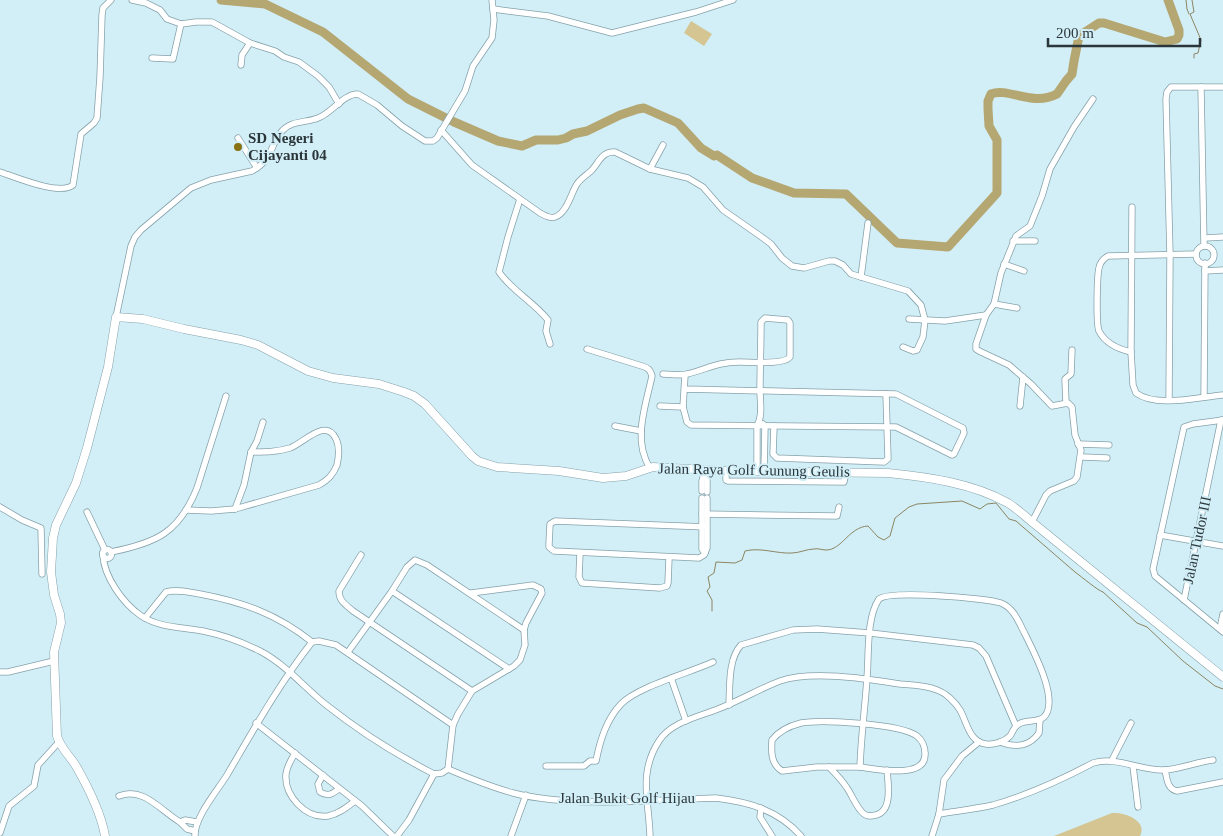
<svg xmlns="http://www.w3.org/2000/svg" width="1223" height="836" viewBox="0 0 1223 836" font-family="'Times New Roman',serif">
<rect width="100%" height="100%" fill="#d2eff8"/>
<g fill="#d4c592">
<path d="M691,21L712,34L704,46L684,33Z"/>
<path d="M1112,813C1124,812 1148,820 1140,836H1054Z"/>
</g>
<g fill="none" stroke-linecap="round" stroke-linejoin="round">
<g stroke="#8c8561" stroke-width="1">
<path d="M1186,0L1187,9L1189,14"/>
<path d="M1192,0L1194,12L1190,14L1201,40L1198,53L1194,54V58"/>
<path d="M712,611V600L707,591L710,587L708,577L714,573L716,562L735,563L742,560L745,551C761,547 777,554 792,553C799,553 807,549 814,549C818,548 822,550 826,550C842,550 849,527 868,526L878,537L884,540L890,536L895,518L909,507L917,504L962,501L980,509L987,504L996,503L1009,519L1016,521L1075,572C1082,577 1097,590 1103,592L1137,623L1147,627L1183,661L1215,686L1223,689"/>
</g>
<path stroke="#b5a772" stroke-width="9" d="M221,0L265,4L323,32L408,99L454,122L498,141L522,146L536,140H558L566,138L573,134L587,131L620,115L638,109L644,108L678,123L701,148L714,156L717,155L752,178L794,193L846,194L897,243L948,247L997,193V140L989,126L988,109V101L991,94C1008,87 1032,107 1057,94L1066,81L1072,74L1074,61L1079,36L1099,23H1104L1165,42L1177,39L1179,35V30L1168,0"/>
<g stroke="#85a1a9" stroke-width="7">
<g id="minor">
<path d="M132,0L146,3L160,10L167,19L181,24L196,22H212L250,43L275,51L284,57L299,62L318,76L329,87L339,104"/>
<path d="M493,9L548,16L612,33L696,12L733,0"/>
<path d="M152,58L173,59L181,24"/>
<path d="M241,65L242,55L250,43"/>
<path d="M1201,87H1223"/>
<path d="M441,130L472,165L540,213C544,215 550,219 555,217C567,213 571,193 577,184C581,178 587,175 592,170C599,162 602,151 615,152L650,169L688,178L703,187L723,210L763,238L771,244L782,258L792,266L804,268L829,261H835L843,265L851,274L908,291L921,305L925,320L923,337L917,350L913,351L903,347"/>
<path d="M238,138L257,168"/>
<path d="M650,169L663,145"/>
<path d="M0,172C15,177 60,196 73,185L81,134L94,123L97,118L100,77L102,15L103,8L111,0"/>
<path d="M520,199L508,237L499,272C512,291 534,302 548,320L546,331L550,344"/>
<path d="M1132,207L1131,352L1133,385L1136,393C1156,408 1199,397 1223,395"/>
<path d="M1205,238L1223,237"/>
<path d="M1013,241H1035"/>
<circle cx="1205" cy="255" r="9"/>
<path d="M1004,264L1024,271"/>
<path d="M1205,271L1223,270"/>
<path d="M861,277L868,223"/>
<path d="M994,304L1017,308"/>
<path d="M116,317L131,246L135,237L141,230L191,188L211,180L252,171C275,158 269,145 282,131C292,120 306,123 318,118C332,113 343,94 358,94L377,105L402,126L425,141H433L437,138L465,91L473,66L492,38L494,20L492,0"/>
<path d="M909,319L945,321L986,315"/>
<path d="M587,349L642,366C648,368 650,369 652,376C646,405 632,440 650,468"/>
<path d="M1131,352C1118,349 1105,343 1099,331C1096,324 1097,276 1099,268C1100,262 1103,259 1108,256L1196,254"/>
<path d="M663,374C671,374 680,376 687,374C708,369 716,362 740,362C751,362 784,365 790,357V323L788,320L765,318L761,322C761,345 760,368 760,390C760,402 763,416 757,426V472"/>
<path d="M684,389L896,394L963,428L964,433L954,454L952,455L896,427L691,425L687,422L683,407L685,375"/>
<path d="M1204,397L1205,263"/>
<path d="M1169,400L1170,255L1166,99L1167,92L1171,87H1201L1204,246"/>
<path d="M1066,403L1065,379L1071,374L1072,350"/>
<path d="M660,406L683,407"/>
<path d="M1020,406L1023,377"/>
<path d="M1223,420L1193,424L1184,427L1153,569L1155,576L1223,632"/>
<path d="M763,424L765,426L764,472"/>
<path d="M615,426L641,431"/>
<path d="M774,426L773,454L777,458L884,462L888,459L886,394"/>
<path d="M1078,444L1109,445"/>
<path d="M1082,457L1107,458"/>
<path d="M726,471V480L728,481L844,482L846,472"/>
<path d="M704,476L707,480V492"/>
<path d="M702,491V481L705,470"/>
<path d="M702,498V549L705,553"/>
<path d="M0,507L22,520L41,528L42,574"/>
<path d="M235,509L244,485L251,452L257,441L263,422"/>
<path d="M186,510L211,511L235,509L319,485C328,480 333,475 337,465C339,456 340,447 336,439C326,417 304,443 290,448C277,452 265,452 251,452"/>
<path d="M87,512L105,550"/>
<path d="M702,514L837,516L839,507"/>
<path d="M1032,522L1046,495L1050,491L1074,481L1077,477L1081,450L1075,435L1072,407L1068,403L1052,406L1031,384L1009,365L979,351L976,349V344L986,315L994,304L1001,273L1016,236L1030,226L1042,196L1050,169L1074,127L1093,99"/>
<path d="M707,527L555,521L550,524L549,544V547L554,551L699,558L704,555L707,548V498"/>
<path d="M1160,535L1223,546"/>
<circle cx="107" cy="554" r="4.5"/>
<path d="M111,552C156,543 179,533 197,488L226,396"/>
<path d="M580,553L579,577L582,583L660,588L667,586L668,583L669,558"/>
<path d="M103,555C104,577 123,603 140,615C158,628 183,627 203,631C223,635 242,642 260,651C285,664 304,687 325,704C359,731 395,754 434,774"/>
<path d="M361,555L339,591C339,601 345,604 353,611L472,691"/>
<path d="M392,591L509,669"/>
<path d="M1184,600L1221,420"/>
<path d="M145,618L166,592C177,589 189,592 200,594C243,602 277,614 312,642"/>
<path d="M1220,629L1223,614"/>
<path d="M348,652L392,591L407,567L415,560L427,565L524,630"/>
<path d="M0,672H8L54,661"/>
<path d="M671,678L686,721"/>
<path d="M729,705C730,686 728,659 741,645L793,630L817,629L870,633L973,645L979,648L986,656L1016,726"/>
<path d="M256,723L362,806L393,836"/>
<path d="M1000,742C1016,748 1029,747 1039,733L1040,720"/>
<path d="M295,753C291,760 287,766 286,774C284,796 306,819 328,816C339,814 347,807 355,801"/>
<path d="M1112,760L1131,723"/>
<path d="M546,766H584L590,761H596C600,741 606,720 621,704C637,687 689,673 713,662"/>
<path d="M1133,766L1138,807"/>
<path d="M829,767H817L782,771C771,764 771,752 772,740C779,731 789,726 801,723C822,719 901,724 917,736C922,740 925,747 925,753C927,780 876,769 860,767"/>
<path d="M448,769C469,778 491,787 513,793C573,808 654,800 716,798C749,802 778,810 801,836"/>
<path d="M1165,770C1167,778 1167,789 1177,791L1223,782"/>
<path d="M323,775L318,784L320,792C328,797 332,794 339,789"/>
<path d="M119,796C143,786 161,811 180,822L187,829L195,831"/>
<path d="M761,808L760,817L772,836"/>
<path d="M939,814C957,811 975,809 993,805C1028,795 1061,780 1093,763C1116,756 1138,770 1163,770C1177,770 1197,762 1213,760"/>
<path d="M180,822L185,820L197,822"/>
<path d="M0,833L9,806L34,786L38,765L59,742"/>
<path d="M195,836C194,818 217,791 227,775C254,729 279,684 312,642L319,641L336,645L453,725"/>
<path d="M397,836L409,820L434,774L442,773L448,769L453,725L458,714L472,691L514,666L520,660L525,645L524,630L526,623L542,593L541,589L533,585L471,593"/>
<path d="M511,836L526,795"/>
<path d="M650,836C649,801 638,773 659,741C671,722 698,717 718,709C739,701 759,689 780,681C812,670 867,679 900,684C912,685 926,685 937,690C946,693 955,702 960,710C967,722 969,742 986,744C994,745 1004,742 1010,736C1013,732 1014,726 1019,724C1026,719 1038,723 1044,717C1061,699 1030,645 1021,626C1016,616 1011,607 1001,603C986,598 890,590 879,599C866,618 869,656 867,678C865,708 861,737 860,767H829C836,774 842,780 847,788C852,795 857,809 864,814C868,817 872,816 876,815C893,811 888,783 887,770"/>
<path d="M932,836L939,814L944,780L962,756L979,742"/>
</g>
</g>
<g stroke="#85a1a9" stroke-width="9">
<path id="secondary" d="M105,836C101,812 88,787 76,766C70,756 61,749 57,736L54,652L61,623L60,614L54,595L51,572L53,538L56,525L76,483L87,448L108,367L116,317L143,319L184,329L241,340L258,345L308,371L333,378L379,384L404,392L414,396L425,404L472,456L478,461L497,467L559,471L603,478L626,476L653,467L726,471L888,473C928,477 972,483 1008,503C1016,508 1024,515 1032,522L1223,677"/>
</g>
<use href="#minor" stroke="#fff" stroke-width="5.5"/>
<use href="#secondary" stroke="#fff" stroke-width="8"/>
</g>
<circle fill="#877112" stroke="#d2eff8" stroke-width="2" cx="238" cy="147" r="5"/>
<g text-anchor="middle" stroke-width="4" stroke-linejoin="round" paint-order="stroke">
<g font-size="15" font-weight="bold" fill="#2b363a" stroke="#d2eff8" text-anchor="start">
<text x="248" y="143">SD Negeri<tspan x="248" dy="17">Cijayanti 04</tspan></text>
</g>
<g font-size="15" fill="#2b363a" stroke="#d2eff8">
<text transform="translate(754 470) rotate(1)" y="5">Jalan Raya Golf Gunung Geulis</text>
<text transform="translate(1197 540) rotate(-78)" y="5">Jalan Tudor III</text>
<text x="627" y="803">Jalan Bukit Golf Hijau</text>
</g>
</g>
<path d="M1048 38v8h152v-8" fill="none" stroke="#2b363a" stroke-width="2.5"/>
<text x="1056" y="38" font-size="15" fill="#2b363a" stroke="#d2eff8" stroke-width="4" paint-order="stroke">200 m</text>
</svg>
